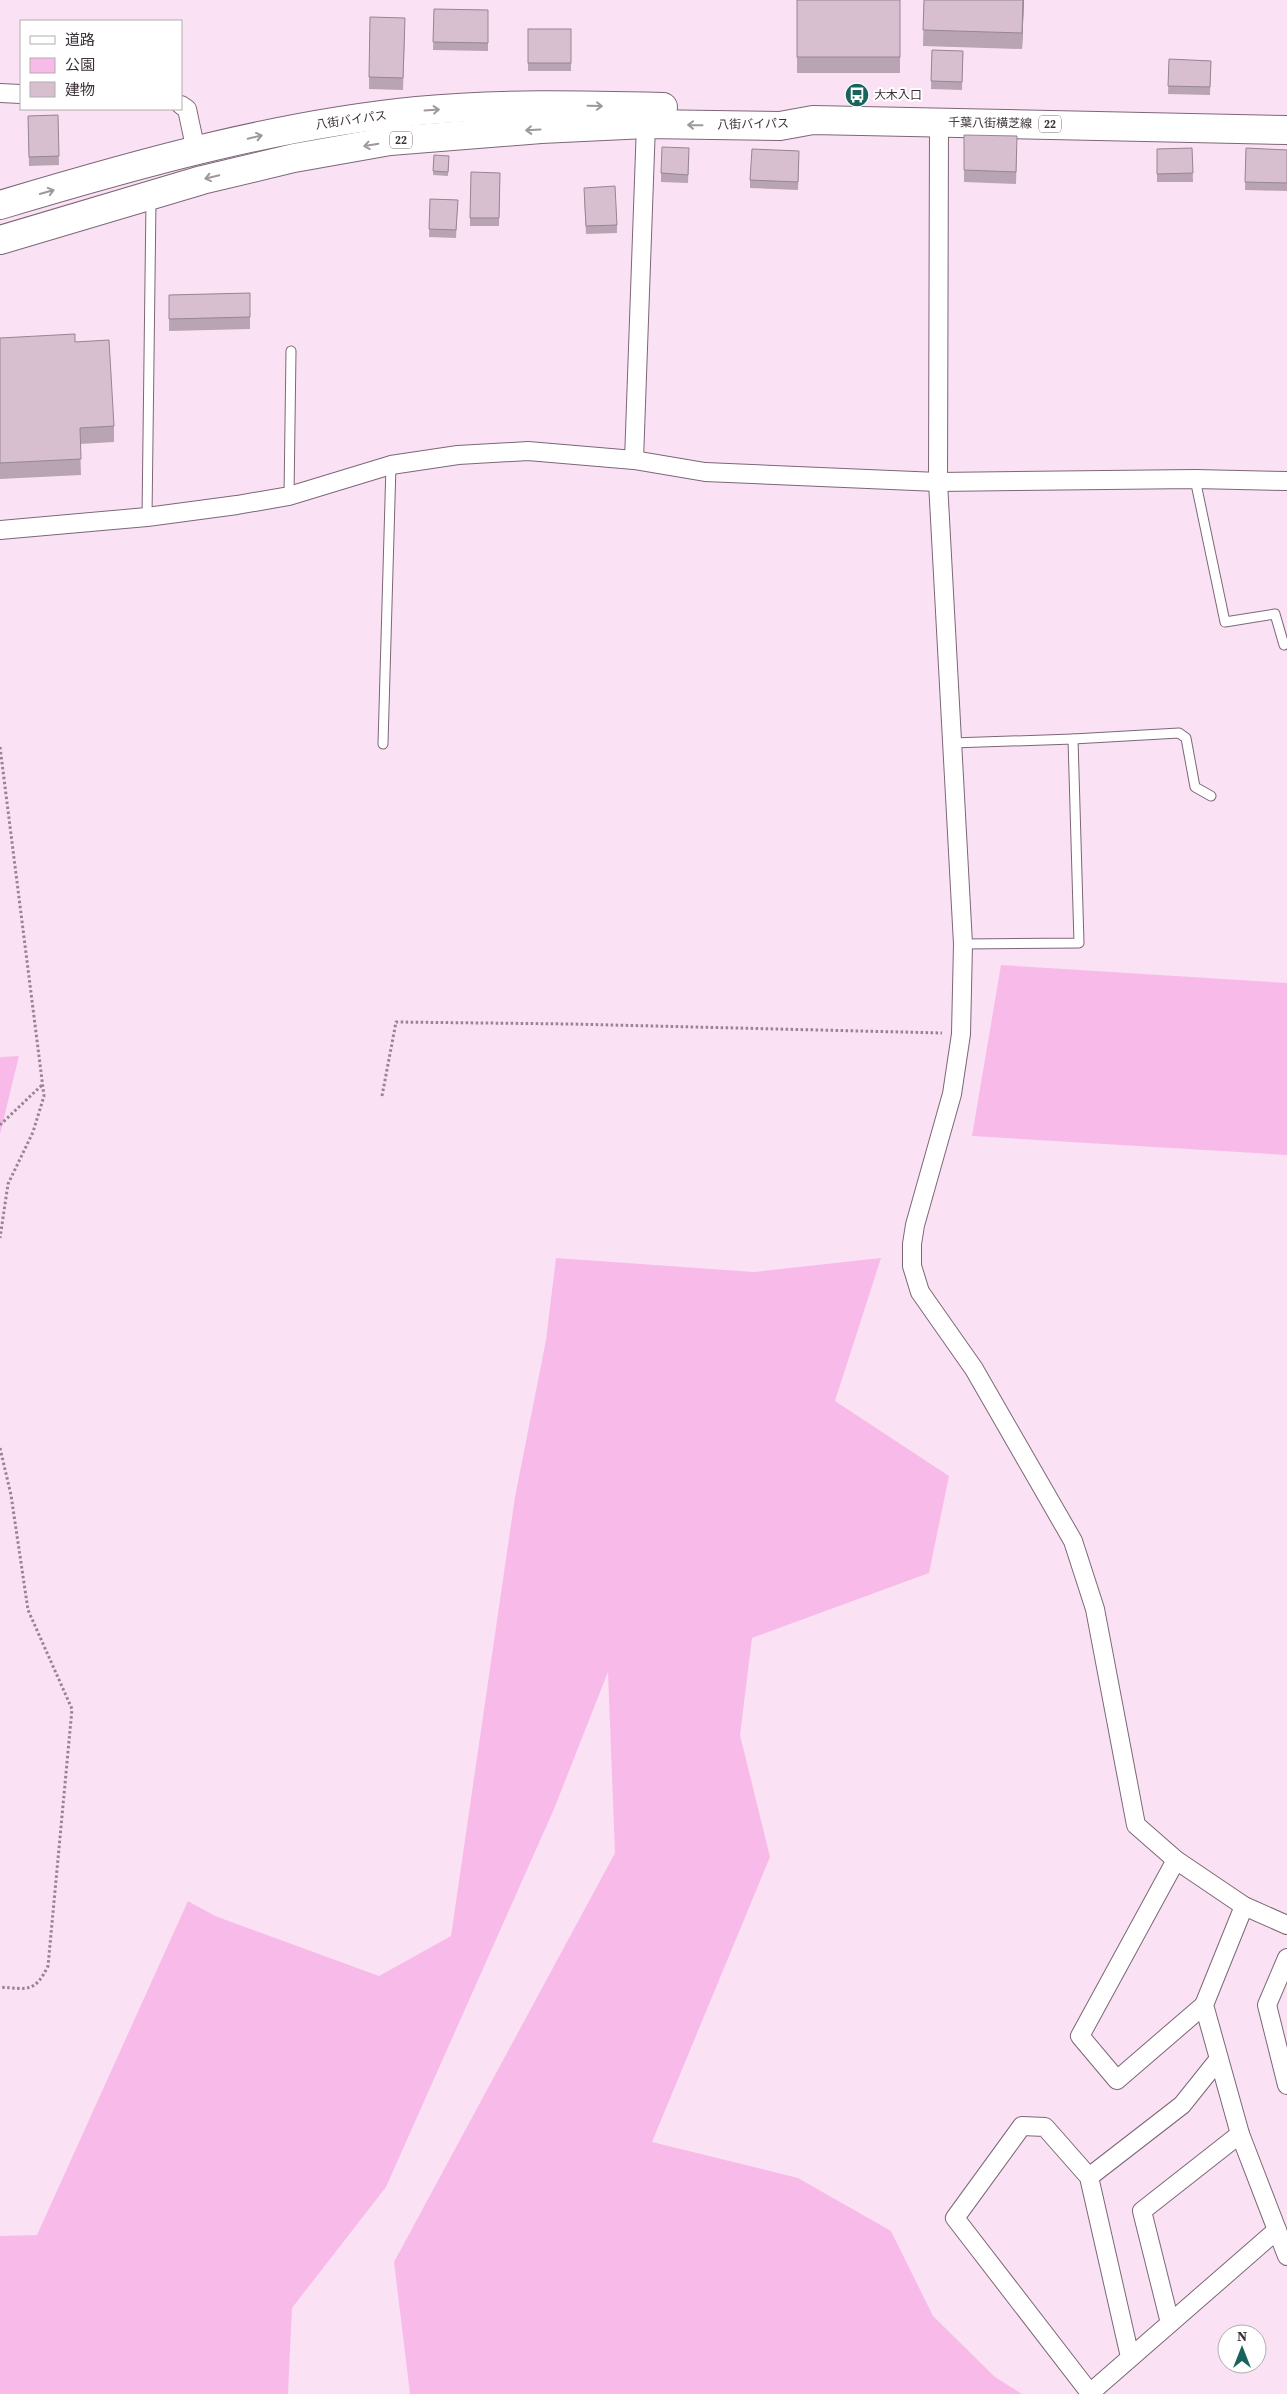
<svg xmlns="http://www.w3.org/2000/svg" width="1287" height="2394" viewBox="0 0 1287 2394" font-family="'Source Serif 4','Noto Sans JP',serif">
<rect width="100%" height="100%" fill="#fae2f4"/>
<g fill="#f8bbe9">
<path d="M1001,965L1287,983V1155L972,1136Z"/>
<path d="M19,1056L0,1134V1057Z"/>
<path d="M556,1258L754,1272L881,1258L835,1401L949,1476L929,1573L752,1638L740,1735L770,1857L652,2142L798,2178L891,2231L933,2316L995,2377L1022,2394H410L394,2262L615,1853L608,1672L554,1809L386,2187L292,2308L288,2394H0V2236L37,2235L188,1901L215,1916L379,1976L451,1936L515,1497L546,1340Z"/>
</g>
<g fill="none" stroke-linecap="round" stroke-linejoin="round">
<g stroke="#7c6777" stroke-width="11">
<g id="lane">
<path d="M1195,479L1225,622L1275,614L1284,645"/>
<path d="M289,496L291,351"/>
<path d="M147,517L151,200"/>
<path d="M1073,739L1179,733L1186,738L1195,787L1211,796"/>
<path d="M952,743L1073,739L1079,943L963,944"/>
<path d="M383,744L391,465"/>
</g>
</g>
<g stroke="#7c6777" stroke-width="20">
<g id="street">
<path d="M0,93L21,94"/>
<path d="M181,105L187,109L196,151"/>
<path d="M939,122L938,482L963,944L961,1034L952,1094L915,1225L912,1244V1266L920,1292L974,1369L1073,1541L1095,1609L1136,1825L1176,1860L1244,1906L1287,1925"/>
<path d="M634,460L646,124"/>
<path d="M0,530L147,517L237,505L289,496L391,465L458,455L528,451L634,460L705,472L938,482L1195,479L1287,481"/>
<path d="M1176,1860L1080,2036L1117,2080L1204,2005"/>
<path d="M1244,1906L1204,2005L1240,2134L1287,2256"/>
<path d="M1287,1958L1267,2005L1287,2085"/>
<path d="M1089,2177L1182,2105L1218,2060"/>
<path d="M1170,2323L1142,2211L1240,2134"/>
<path d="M1130,2357L1089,2177L1045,2127L1022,2126L955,2218L1090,2393L1277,2230"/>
</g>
</g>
<g stroke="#7c6777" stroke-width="30">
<g id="primary">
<path d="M0,205C137,164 275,125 417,111C499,103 581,105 663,107"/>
<path d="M0,240L202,180L294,158L390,141L541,129L646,124L780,126L813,120L1287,130"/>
</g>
</g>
<g stroke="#968591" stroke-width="3" stroke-dasharray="2.5 2.5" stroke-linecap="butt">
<path d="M0,747L44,1096L33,1132L8,1184L0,1238"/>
<path d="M382,1096L396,1022L571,1024L942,1033"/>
<path d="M0,1125L42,1085"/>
<path d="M0,1448L11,1495L28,1610L72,1709L48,1966C35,1993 27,1989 0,1987"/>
</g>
<use href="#lane" stroke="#fff" stroke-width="9"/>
<use href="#street" stroke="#fff" stroke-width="18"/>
<use href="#primary" stroke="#fff" stroke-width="28"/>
</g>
<g fill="#b9a4b3">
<rect x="797" y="0" width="103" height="73"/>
<path d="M924,0H1024L1022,49L923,46Z"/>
<path d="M434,9L488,10V51L433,50Z"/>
<rect x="528" y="29" width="43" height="42"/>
<path d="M405,30L403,90L369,89V77Z"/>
<path d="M932,50L963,51L962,90L931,89Z"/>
<path d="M1169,59L1211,61L1210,95L1168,94Z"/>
<path d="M58,115L59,165L29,166L28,116Z"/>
<path d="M964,135L1017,148L1016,184L964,182Z"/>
<path d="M1192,148L1193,182H1157V149Z"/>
<path d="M1246,148L1287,150V191L1245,190Z"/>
<path d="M434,155L449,160L448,176L433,175Z"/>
<path d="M689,156L688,183L661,182V173Z"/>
<path d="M799,159L798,190L750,188V180Z"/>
<path d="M500,173L499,226H470V218Z"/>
<path d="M584,196L617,225V233L586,234Z"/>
<path d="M430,199L458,200L456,238L429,237Z"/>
<path d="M250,293V329L169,331V295Z"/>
<path d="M0,338L75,342L114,426V442L80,444L81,475L0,479Z"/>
</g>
<path fill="#968692" d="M1023,0H1024L1022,49V33Z"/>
<g fill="#d7bfd0" stroke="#968692">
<rect x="797" y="0" width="103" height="57"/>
<path d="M924,0H1023L1022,33L923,30Z"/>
<path d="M434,9L488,10V43L433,42Z"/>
<path d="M370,17L405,18L403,78L369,77Z"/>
<rect x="528" y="29" width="43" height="34"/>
<path d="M932,50L963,51L962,82L931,81Z"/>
<path d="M1169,59L1211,61L1210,87L1168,86Z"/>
<path d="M58,115L59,156L29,157L28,116Z"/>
<path d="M964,135L1017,136L1016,172L964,170Z"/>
<path d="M662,147L689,148L688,175L661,173Z"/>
<path d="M1192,148L1193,173L1157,174V149Z"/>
<path d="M1246,148L1287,150V183L1245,182Z"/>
<path d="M752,149L799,151L798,182L750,180Z"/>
<path d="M434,155L449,156L448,172L433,171Z"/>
<path d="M471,172L500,173L499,218H470Z"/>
<path d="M615,186L617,225L586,226L584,188Z"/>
<path d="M430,199L458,200L456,230L429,229Z"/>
<path d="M250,293V317L169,319V295Z"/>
<path d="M75,334V342L109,340L114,426L80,428L81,459L0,463V338Z"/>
</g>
<defs><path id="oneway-shaft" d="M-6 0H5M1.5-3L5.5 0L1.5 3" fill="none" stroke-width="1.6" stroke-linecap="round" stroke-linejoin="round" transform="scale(1.25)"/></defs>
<g stroke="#9d989c">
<use href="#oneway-shaft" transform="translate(595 106) rotate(1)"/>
<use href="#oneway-shaft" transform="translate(432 110) rotate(-4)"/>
<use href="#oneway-shaft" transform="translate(695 125) rotate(-179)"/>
<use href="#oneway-shaft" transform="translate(533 130) rotate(177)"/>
<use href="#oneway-shaft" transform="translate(255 137) rotate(-13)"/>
<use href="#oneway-shaft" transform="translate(371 145) rotate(170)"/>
<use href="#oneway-shaft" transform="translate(212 177) rotate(167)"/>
<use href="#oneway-shaft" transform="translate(47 192) rotate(-16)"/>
</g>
<defs>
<g id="bus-disc" transform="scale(1.25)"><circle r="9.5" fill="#18635b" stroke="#fff"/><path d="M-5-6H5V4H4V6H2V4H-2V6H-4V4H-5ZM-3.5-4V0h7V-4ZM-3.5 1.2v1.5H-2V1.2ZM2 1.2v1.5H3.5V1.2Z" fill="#fff"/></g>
</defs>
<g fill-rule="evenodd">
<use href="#bus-disc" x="857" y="95"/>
</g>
<g text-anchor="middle" stroke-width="4" stroke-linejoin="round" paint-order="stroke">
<g fill="#fff" stroke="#766f74" stroke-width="1">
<rect x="1039" y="115.5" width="22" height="17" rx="4"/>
<rect x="390" y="131.5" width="22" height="17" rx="4"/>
</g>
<g font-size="11" font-weight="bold" fill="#3b3138">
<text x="1050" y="128">22</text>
<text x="401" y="144">22</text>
</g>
<g font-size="12" fill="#3b3138" stroke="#fff" text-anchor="start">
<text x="874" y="99">大木入口</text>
</g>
<g font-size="12" fill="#3b3138" stroke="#fff">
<text transform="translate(351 120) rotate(-8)" y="4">八街バイパス</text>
<text transform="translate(990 123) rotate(1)" y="4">千葉八街横芝線</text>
<text transform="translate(753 124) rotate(-1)" y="4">八街バイパス</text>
</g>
</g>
<rect x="20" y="20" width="162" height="90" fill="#ffffff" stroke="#b1adaf"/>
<rect x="30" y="36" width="25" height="8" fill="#ffffff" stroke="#b1adaf"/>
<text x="65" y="45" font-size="15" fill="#3b3138">道路</text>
<rect x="30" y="58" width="25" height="15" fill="#f8bbe9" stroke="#b1adaf"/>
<text x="65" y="70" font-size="15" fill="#3b3138">公園</text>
<rect x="30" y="82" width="25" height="15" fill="#d7bfd0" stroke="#b1adaf"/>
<text x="65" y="95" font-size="15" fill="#3b3138">建物</text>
<g transform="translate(1242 2349)"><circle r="24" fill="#ffffff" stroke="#b1adaf"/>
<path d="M0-4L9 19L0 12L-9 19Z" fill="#18635b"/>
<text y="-8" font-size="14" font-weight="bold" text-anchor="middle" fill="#3b3138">N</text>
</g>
</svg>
